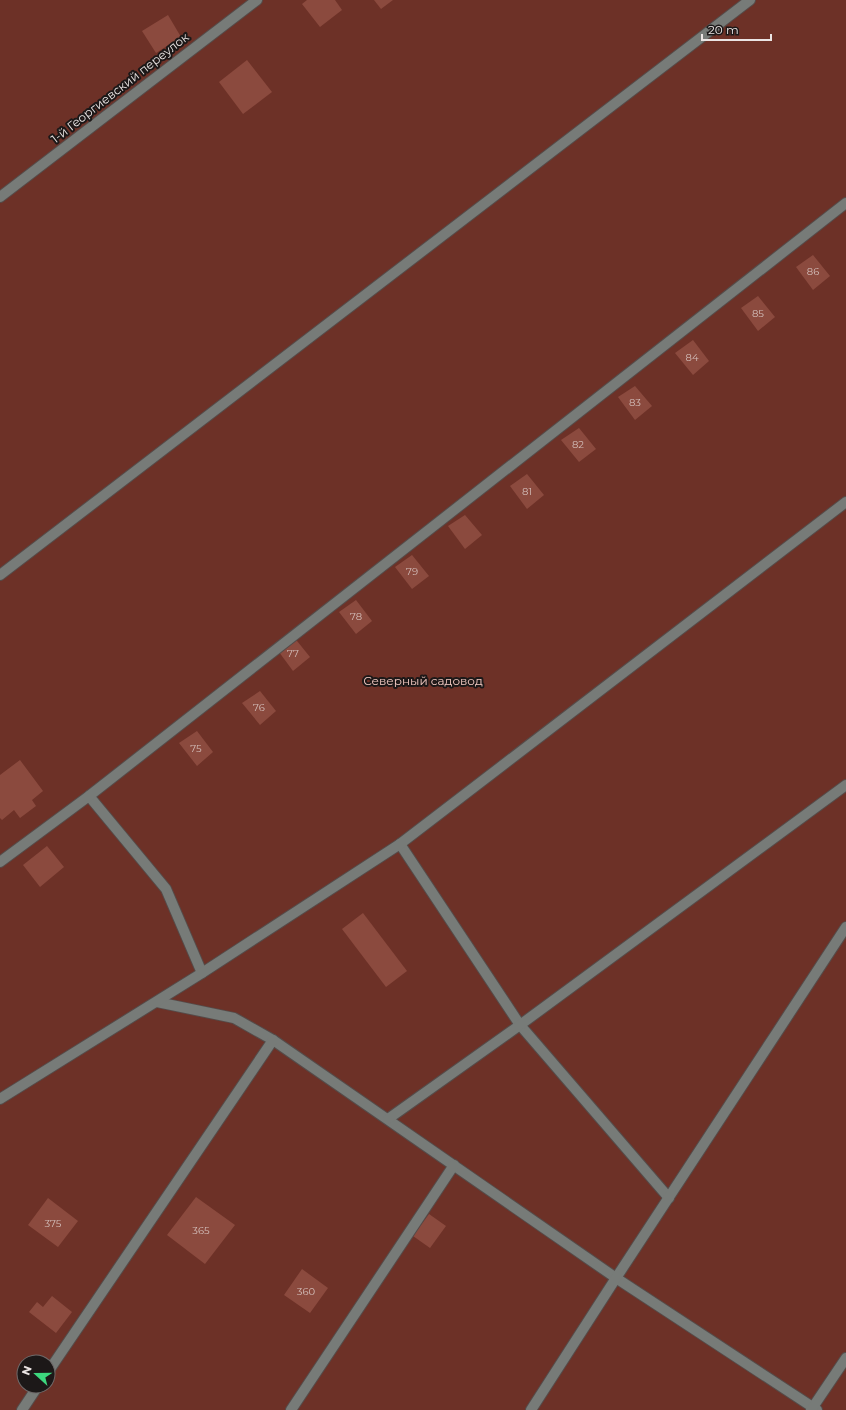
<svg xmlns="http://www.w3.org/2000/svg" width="846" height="1410" viewBox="0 0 846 1410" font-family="Montserrat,sans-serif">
<rect width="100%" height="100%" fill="#382f2d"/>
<path fill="#6d3127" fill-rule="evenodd" d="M0,0H846V1410H0ZM24,1362H48V1386H24Z"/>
<g fill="#8b4a3e">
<path d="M307,0H335L342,10L320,27L302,4Z"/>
<path d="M374,0H393L381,9Z"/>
<path d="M168,15L181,37L156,53L142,31Z"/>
<path d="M247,60L272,92L243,114L219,82Z"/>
<path d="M813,255L830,276L813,290L796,267Z"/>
<path d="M758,296L775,317L758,331L741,308Z"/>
<path d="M693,340L709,361L693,375L675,353Z"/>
<path d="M635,386L652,406L635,420L618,397Z"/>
<path d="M579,428L596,449L579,462L561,440Z"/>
<path d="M527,474L544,495L527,509L510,486Z"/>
<path d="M465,515L482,535L465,549L448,526Z"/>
<path d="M412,555L429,576L412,589L395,567Z"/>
<path d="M356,600L372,621L356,634L339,612Z"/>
<path d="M293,636L310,657L293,671L276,648Z"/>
<path d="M260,691L276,711L260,725L242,703Z"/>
<path d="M197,731L213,752L197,766L179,743Z"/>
<path d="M20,760L43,791L32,800L36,806L20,818L14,810L2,820L0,818V775Z"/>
<path d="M47,846L64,867L40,887L23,865Z"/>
<path d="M363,913L407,971L386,987L342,929Z"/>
<path d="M196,1197L235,1225L205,1264L167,1235Z"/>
<path d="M48,1198L78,1221L58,1247L28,1225Z"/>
<path d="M429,1214L446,1226L430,1248L413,1236Z"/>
<path d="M302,1269L328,1288L310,1313L284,1295Z"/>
<path d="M52,1296L72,1312L56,1333L29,1312L37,1302L43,1307Z"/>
</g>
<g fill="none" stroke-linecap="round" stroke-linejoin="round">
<g stroke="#554c4a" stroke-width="12">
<g id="minor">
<path d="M0,197L257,0"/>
<path d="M0,575L750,0"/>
<path d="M89,796L166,889L202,973"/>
<path d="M400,844L520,1025L669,1198"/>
<path d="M0,862L89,796L846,203"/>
<path d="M157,1002L234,1018L273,1040L616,1278L817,1410"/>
<path d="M0,1099L202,973L400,844L846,502"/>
<path d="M388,1119L520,1025L846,785"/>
<path d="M48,1372L273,1040"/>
<path d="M22,1410L38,1386"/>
<path d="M291,1410L454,1165"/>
<path d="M531,1410L616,1278L846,927"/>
<path d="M811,1410L846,1358"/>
</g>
</g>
<use href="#minor" stroke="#777b78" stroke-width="10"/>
</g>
<g text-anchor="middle" stroke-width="4" stroke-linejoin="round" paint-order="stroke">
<g font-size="10" fill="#d3beba">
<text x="813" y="275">86</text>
<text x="758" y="317">85</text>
<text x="692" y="361">84</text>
<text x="635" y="406">83</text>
<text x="578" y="448">82</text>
<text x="527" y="495">81</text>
<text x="412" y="575">79</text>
<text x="356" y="620">78</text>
<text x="293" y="657">77</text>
<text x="259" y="711">76</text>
<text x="196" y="752">75</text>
<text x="53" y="1227">375</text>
<text x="201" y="1234">365</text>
<text x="306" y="1295">360</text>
</g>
<g font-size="12" fill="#ebe5e4" stroke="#1c1818">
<text transform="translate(120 88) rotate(-38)" y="4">1-й Георгиевский переулок</text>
</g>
<g font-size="12" fill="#f5cbc3" stroke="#1c1818">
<text x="423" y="685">Северный садовод</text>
</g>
</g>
<g transform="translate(36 1374) rotate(291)"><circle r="19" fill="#1c1818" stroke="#6f6a6a"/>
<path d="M0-3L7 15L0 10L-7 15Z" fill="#3dd77e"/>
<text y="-6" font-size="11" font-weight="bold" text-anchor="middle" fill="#ebe5e4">N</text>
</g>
<path d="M702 34v6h69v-6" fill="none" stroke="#ebe5e4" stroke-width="2"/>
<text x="708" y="34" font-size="12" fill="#ebe5e4" stroke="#1c1818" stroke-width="3" paint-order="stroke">20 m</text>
</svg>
